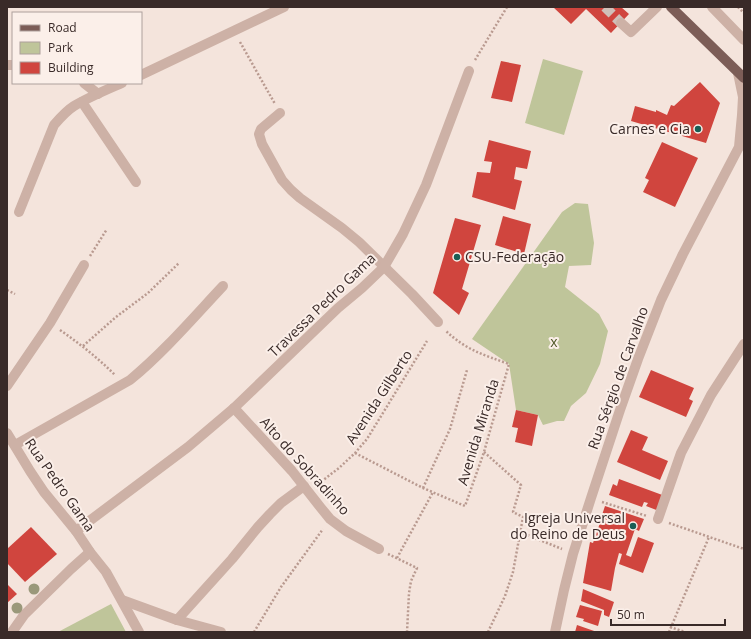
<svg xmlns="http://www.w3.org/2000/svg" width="751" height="639" viewBox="0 0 751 639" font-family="'Open Sans',sans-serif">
<rect width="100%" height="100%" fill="#f4e4dc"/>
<g fill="#bfc59a">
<path d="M543,59L583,71L564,135L525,123Z"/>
<path d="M575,203L588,204L594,243L591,265L569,266L565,287L599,314L608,331L600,364L586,393L571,406L564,421H557L543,425L538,415L516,410L509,364L472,339L562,212Z"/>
<path d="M111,604L126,632H58Z"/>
</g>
<g fill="#d0453e">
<path d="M553,7H621L629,14L611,33L586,9L571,24Z"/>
<path d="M501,61L521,65L512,102L491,98Z"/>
<path d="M700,82L720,103L706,143L631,121L635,106L656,112V110L667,115L671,105L674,106Z"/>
<path d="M489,140L531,151L527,169L516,167L514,179L522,181L515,210L472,197L477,172L490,173L492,162L484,161Z"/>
<path d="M662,142L698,158L675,207L643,192L649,180L645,178Z"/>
<path d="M503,216L531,224L524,254L495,245Z"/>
<path d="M455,218L481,225L462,289L469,293L459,315L433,293Z"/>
<path d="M651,370L694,388L689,399L693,401L686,417L639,397Z"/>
<path d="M516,410L538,415L532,446L515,442L518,428L512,427Z"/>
<path d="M631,430L648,437L642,450L668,461L660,480L617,462Z"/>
<path d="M619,479L665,496L659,511L646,506L648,503L644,502L642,507L609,495L613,484L617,486Z"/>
<path d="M605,506L644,519L639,531L635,529L626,555L631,557L638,537L654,543L643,573L619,564L622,554L619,553L615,568L611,591L583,583L590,542L593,543L601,520L609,523L610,521L601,518Z"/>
<path d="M31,527L57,554L25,582L7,563V549Z"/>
<path d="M7,584L17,594L7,603Z"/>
<path d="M583,589L614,602L609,617L604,615V610L581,601Z"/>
<path d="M580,605L602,611L598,626L583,621L584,619L576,617Z"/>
<path d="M577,625L597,632H575Z"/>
</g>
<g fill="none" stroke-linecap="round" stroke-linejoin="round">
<path stroke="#cfbfb8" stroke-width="10" stroke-dasharray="10 5" stroke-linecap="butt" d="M605,7L621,23"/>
<g stroke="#b99a90" stroke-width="2.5" stroke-dasharray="2 2" stroke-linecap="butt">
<path d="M738,7L744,13"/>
<path d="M240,42L275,104"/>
<path d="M475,60L507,7"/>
<path d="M90,256L107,229"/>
<path d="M7,290L15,294"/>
<path d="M60,330C80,344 98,358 115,375"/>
<path d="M83,346L116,317L148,293L179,263"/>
<path d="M484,452L521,485L513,512L523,517L513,572L505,596L488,632"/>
<path d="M355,453L423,488L465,506L484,452L509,364C484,355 466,350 446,331"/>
<path d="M318,484L339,468L355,453L367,439L427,341"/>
<path d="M423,488L450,429L467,370"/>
<path d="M602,502L647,516"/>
<path d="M669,523L744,549"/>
<path d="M520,532L562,549"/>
<path d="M388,554L417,568L411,581L409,593L407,632"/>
<path d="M397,558L433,492"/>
<path d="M670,627L685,632"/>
<path d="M254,632L281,587L323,529"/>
<path d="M669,632L709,537"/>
</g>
<g stroke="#cdb1a6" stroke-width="10">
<path d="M712,7L744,40"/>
<path d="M621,23L631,32L657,7"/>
<path d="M7,65H13"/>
<path d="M141,75L284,7"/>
<path d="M84,83L98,94"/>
<path d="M82,102L136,182"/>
<path d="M280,113L261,129L259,134L262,144L282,180L291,190L300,198L342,228L359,242L412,294L438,322"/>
<path d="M19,212L54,125C60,118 66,111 74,106C89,97 106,90 122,83"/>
<path d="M7,386L50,323L84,265"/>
<path d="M234,408L292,471L321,508L330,519L346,531L379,549"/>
<path d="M7,433L30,471L44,492L76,531L90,552L106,572L139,632"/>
<path d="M15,445L130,380C164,352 193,318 223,286"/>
<path d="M658,519L681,453L711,395L744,344"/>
<path d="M76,531L188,447L234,408L338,308L362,288L384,267L403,234L426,185L469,71"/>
<path d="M122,600L177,620L232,559L258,527L270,514L281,503L304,486"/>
<path d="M177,620L221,632"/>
<path d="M12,632L24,615L71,569L90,552"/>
<path d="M555,632L564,590L573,554L591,498L620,410L638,359L661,300L683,254L739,147L742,115L743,97L738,73"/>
</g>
<path stroke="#7c5d57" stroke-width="10" d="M671,7L744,78"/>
</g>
<g fill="#9a987a">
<circle cx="34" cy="589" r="5.5"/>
<circle cx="17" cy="608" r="5.5"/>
</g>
<g fill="#195e55" stroke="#fbefe9" stroke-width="1.5">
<circle cx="698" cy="129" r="4"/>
<circle cx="457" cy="257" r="4"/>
<circle cx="633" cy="526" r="4"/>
</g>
<g text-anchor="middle" stroke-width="4" stroke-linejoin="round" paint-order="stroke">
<g font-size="14" fill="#392a28" stroke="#fbefe9" text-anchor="end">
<text x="690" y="134">Carnes e Cia</text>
<text x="465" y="262" text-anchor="start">CSU-Federação</text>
<text x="625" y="523">Igreja Universal<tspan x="625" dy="16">do Reino de Deus</tspan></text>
</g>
<g font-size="14" fill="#392a28" stroke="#fbefe9">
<text transform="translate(322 305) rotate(-44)" y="5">Travessa Pedro Gama</text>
<text transform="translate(618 378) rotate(-70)" y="5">Rua Sérgio de Carvalho</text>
<text transform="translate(379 397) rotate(-57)" y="5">Avenida Gilberto</text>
<text transform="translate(478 432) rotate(-73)" y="5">Avenida Miranda</text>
<text transform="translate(305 466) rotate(48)" y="5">Alto do Sobradinho</text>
<text transform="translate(60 485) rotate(55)" y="5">Rua Pedro Gama</text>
</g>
<g font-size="14" fill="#515929" stroke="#fbefe9">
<text x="554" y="347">x</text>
</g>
</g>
<rect width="751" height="639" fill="none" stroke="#392a28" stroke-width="16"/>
<rect x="12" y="12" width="130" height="72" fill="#fbefe9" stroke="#ada09c"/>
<rect x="20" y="25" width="20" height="6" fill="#7c5d57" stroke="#ada09c"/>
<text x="48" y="32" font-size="12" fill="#392a28">Road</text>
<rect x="20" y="42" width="20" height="12" fill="#bfc59a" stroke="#ada09c"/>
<text x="48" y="52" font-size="12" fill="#392a28">Park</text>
<rect x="20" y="62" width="20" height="12" fill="#d0453e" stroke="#ada09c"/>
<text x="48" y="72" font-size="12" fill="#392a28">Building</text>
<path d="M611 619v6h114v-6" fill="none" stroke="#392a28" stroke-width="2"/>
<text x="617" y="619" font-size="12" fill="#392a28" stroke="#fbefe9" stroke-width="3" paint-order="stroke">50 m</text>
</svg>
